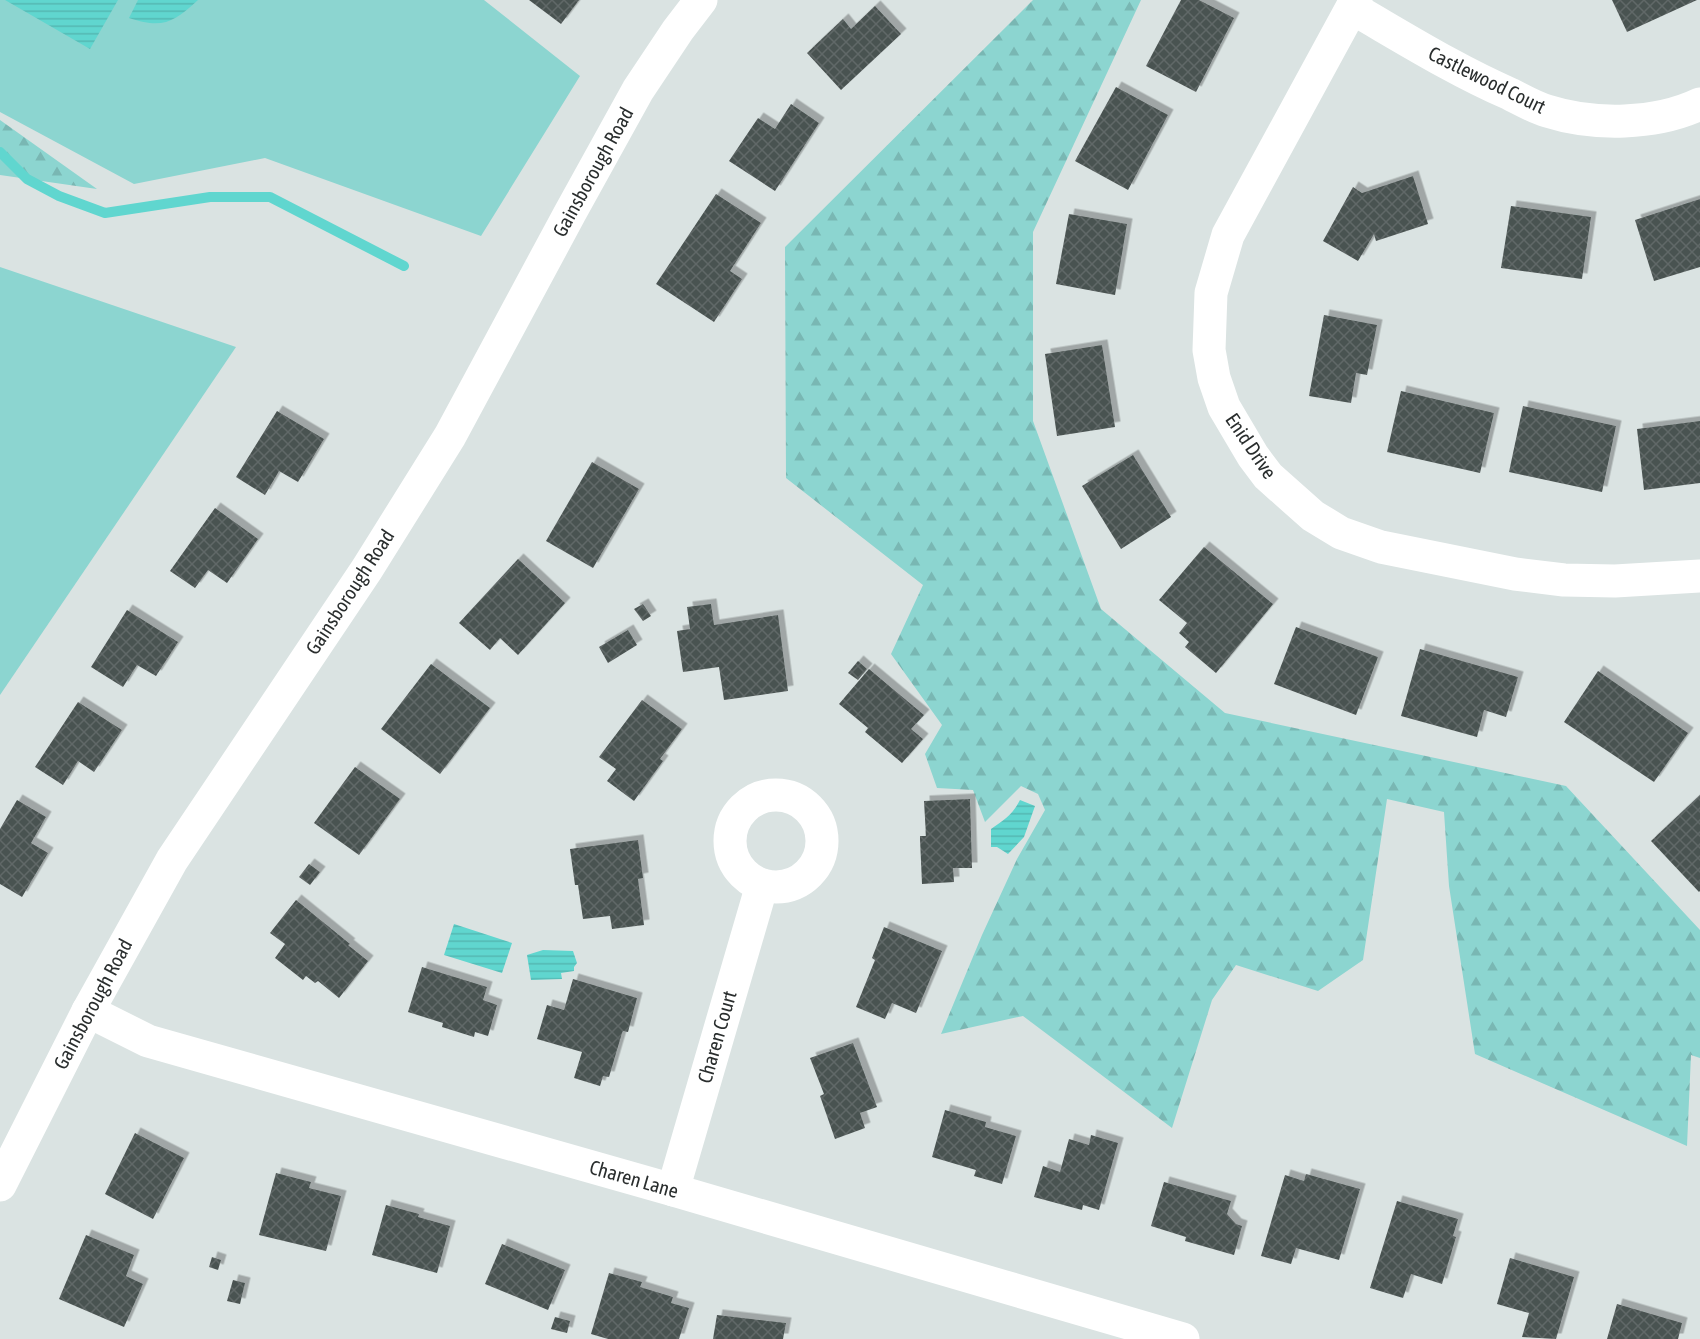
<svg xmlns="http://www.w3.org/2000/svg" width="1700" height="1339" viewBox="0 0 1700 1339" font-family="'Asap Condensed',sans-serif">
<defs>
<pattern id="forest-firs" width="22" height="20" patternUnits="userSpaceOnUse" patternTransform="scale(1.5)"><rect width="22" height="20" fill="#8cd5d0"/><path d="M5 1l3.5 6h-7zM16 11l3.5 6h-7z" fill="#79b7b3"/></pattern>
<pattern id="water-rules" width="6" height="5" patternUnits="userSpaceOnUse" patternTransform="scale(1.5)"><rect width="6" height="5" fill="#60d6cf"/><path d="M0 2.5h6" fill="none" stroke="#54b8b2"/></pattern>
<pattern id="building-cross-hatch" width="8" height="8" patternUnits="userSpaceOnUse" patternTransform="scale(1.5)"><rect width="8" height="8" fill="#4a5251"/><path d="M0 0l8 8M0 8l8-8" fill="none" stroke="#616867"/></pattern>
<filter id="shadow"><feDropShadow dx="5.5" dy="-5.5" stdDeviation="0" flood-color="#0004"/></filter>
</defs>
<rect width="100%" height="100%" fill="#dae3e2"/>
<g fill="#8cd5d0">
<path d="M0,0H484L580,76L481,236L265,158L134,184L0,112Z"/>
<path d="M0,267L236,347L0,695Z"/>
</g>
<g fill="url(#forest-firs)">
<path d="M1033,0H1141L1033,232V421L1101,609L1225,713L1566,786L1700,930V1058L1691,1055L1687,1146L1475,1054L1449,886L1444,812L1387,799L1363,960L1318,991L1236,965L1212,1000L1172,1128L1023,1016L941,1034L982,935L1017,859L1045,810L1038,794L1021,786L985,822L973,790L937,788L925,754L942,725L891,654L923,585L786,478L785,247Z"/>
<path d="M0,120L97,189L0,175Z"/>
</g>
<g fill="url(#water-rules)">
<path d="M5,0H118L90,49Z"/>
<path d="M138,0H198C173,23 162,29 129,18Z"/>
<path d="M1020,800L1035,806L1024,837L1008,854L997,847H991V829C1004,820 1013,814 1020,800Z"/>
<path d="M454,924L512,943L502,973L444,955Z"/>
<path d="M543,950L573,951L577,963L574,967V971L561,973L562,979L531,980L527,955Z"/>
</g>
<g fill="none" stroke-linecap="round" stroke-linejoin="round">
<path stroke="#60d6cf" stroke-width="10" d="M0,152L27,179L59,196L105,213L210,197H270L404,266"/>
</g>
<g fill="url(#building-cross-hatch)" filter="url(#shadow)">
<path d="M529,0H579L561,24Z"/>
<path d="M1181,0H1199L1234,18L1196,92L1146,66Z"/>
<path d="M1612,0H1697L1627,32Z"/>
<path d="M875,6L901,34L841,90L807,53L843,19L851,29Z"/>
<path d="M1116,87L1168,115L1128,190L1075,161Z"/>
<path d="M791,104L819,123L775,191L729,161L758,118L775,129Z"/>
<path d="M1413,176L1428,224L1376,241L1374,234L1358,261L1323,241L1353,187L1362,193Z"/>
<path d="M716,194L761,223L730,271L742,279L714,322L656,284Z"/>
<path d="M1700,199V267L1654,281L1635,220Z"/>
<path d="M1511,206L1591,217L1582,279L1501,268Z"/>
<path d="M1069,214L1127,224L1115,295L1056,284Z"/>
<path d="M1324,315L1377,325L1367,375L1356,373L1351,403L1309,396Z"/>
<path d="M1102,345L1115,427L1057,436L1045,354Z"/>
<path d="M1401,391L1494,413L1480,473L1387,452Z"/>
<path d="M1523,406L1616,426L1602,492L1509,472Z"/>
<path d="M277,411L324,439L298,482L279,471L265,495L236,477Z"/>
<path d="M1700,421V483L1644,490L1637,429Z"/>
<path d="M1133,455L1171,517L1121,549L1082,486Z"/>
<path d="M592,462L639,489L593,568L546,541Z"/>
<path d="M215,508L258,539L227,583L208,570L195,588L170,571Z"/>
<path d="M1204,547L1273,604L1216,673L1185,647L1189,642L1179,633L1187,623L1159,600Z"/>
<path d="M518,559L565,603L518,655L500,638L490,650L459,623Z"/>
<path d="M643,604L651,616L643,621L634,609Z"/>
<path d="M711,604L714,625L778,615L788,691L724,700L719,667L683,672L677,631L690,629L687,607Z"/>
<path d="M127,610L178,642L156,676L137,665L123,687L91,667Z"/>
<path d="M1296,627L1378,657L1356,715L1274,684Z"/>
<path d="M628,630L637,645L608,663L599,647Z"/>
<path d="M1420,649L1518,677L1506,717L1484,710L1477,737L1401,716Z"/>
<path d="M858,661L867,669L858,680L848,673Z"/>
<path d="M431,664L490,708L440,774L381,729Z"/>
<path d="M869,669L924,715L911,729L923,739L902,763L865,732L868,728L839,704Z"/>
<path d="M1598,671L1688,733L1654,782L1564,722Z"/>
<path d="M642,700L682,729L660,759L663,761L634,801L607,781L616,769L599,757Z"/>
<path d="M78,702L122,730L94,772L78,761L63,785L35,767Z"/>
<path d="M355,767L400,799L359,855L314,823Z"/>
<path d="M1700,795V891L1699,892L1651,841Z"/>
<path d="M970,799L972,868H953L954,882L922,884L920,839V836H926L924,801Z"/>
<path d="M17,800L46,817L31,843L48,853L22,897L0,884V829Z"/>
<path d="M638,840L643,878L638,879L644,925L612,929L610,916L583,919L578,885H575L570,849Z"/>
<path d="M309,864L320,872L310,885L299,877Z"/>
<path d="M296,900L350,944L348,945L368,961L339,998L318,981L315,983L306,976L303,980L275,958L285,944L270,933Z"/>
<path d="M884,927L942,951L916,1013L892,1003L885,1019L856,1007L875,960L872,958Z"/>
<path d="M422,967L487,987L483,1000L497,1005L488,1036L475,1032L474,1037L442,1027L443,1023L408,1012Z"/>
<path d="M573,979L637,998L628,1032L623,1031L622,1033L609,1077L603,1076L600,1086L574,1078L582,1052L537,1039L547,1005L564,1010Z"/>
<path d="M853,1043L877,1107L860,1113L865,1128L835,1139L820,1096L824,1094L810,1058Z"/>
<path d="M945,1110L986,1122L985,1127L1016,1136L1002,1184L974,1176L976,1170L932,1157Z"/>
<path d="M135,1133L184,1158L153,1219L105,1194Z"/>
<path d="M1091,1135L1118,1143L1099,1210L1083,1205L1082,1210L1034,1197L1043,1166L1060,1172L1069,1139L1089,1145Z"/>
<path d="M276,1173L311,1182L309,1188L341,1196L326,1251L259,1235Z"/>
<path d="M1306,1174L1360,1189L1339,1260L1296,1248L1291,1264L1261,1256L1285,1175L1304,1181Z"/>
<path d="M1164,1182L1231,1201L1227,1214L1236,1224L1242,1226L1234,1255L1185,1241L1186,1237L1151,1226Z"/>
<path d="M1397,1201L1458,1219L1453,1236L1456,1237L1442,1284L1411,1274L1403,1298L1370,1288Z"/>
<path d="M386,1205L419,1214L418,1217L450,1226L437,1273L372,1255Z"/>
<path d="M86,1235L134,1255L126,1276L143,1284L124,1327L59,1299Z"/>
<path d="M502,1244L565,1270L548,1310L485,1284Z"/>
<path d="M212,1257L221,1260L218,1270L209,1267Z"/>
<path d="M1510,1258L1574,1277L1556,1339L1522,1337L1529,1313L1497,1304Z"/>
<path d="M609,1273L642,1282L640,1287L673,1297L671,1303L689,1308L679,1339H608L591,1334Z"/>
<path d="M233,1280L245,1283L240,1304L227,1301Z"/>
<path d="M1617,1304L1682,1323L1678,1339H1607Z"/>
<path d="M717,1315L786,1323L783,1339H713Z"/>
<path d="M555,1317L570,1321L567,1333L551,1329Z"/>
</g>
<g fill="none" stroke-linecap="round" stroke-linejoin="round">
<g stroke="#fff" stroke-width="33">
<path d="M1356,0L1228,235L1211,293L1209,350L1214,378L1224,407L1253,456L1268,476L1313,516L1341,533L1381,547L1515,574L1564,580L1615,581L1700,576"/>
<path d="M1352,8C1404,38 1455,70 1510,94C1522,100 1534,107 1547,111C1594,126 1656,125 1700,104"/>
<circle cx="776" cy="841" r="46"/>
<path d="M88,1011L148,1041L673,1190L1183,1339"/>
<path d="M673,1190L762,885"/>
</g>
<path stroke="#fff" stroke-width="33" d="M0,1185L88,1011L172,860L367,569L450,436L570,213L638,90L678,30L701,0"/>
</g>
<g text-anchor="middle" stroke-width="6" stroke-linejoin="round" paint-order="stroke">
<g font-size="20" fill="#2a2e2e" stroke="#fff">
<text transform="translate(1487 80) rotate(26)" y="7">Castlewood Court</text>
<text transform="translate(593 172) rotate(-61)" y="7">Gainsborough Road</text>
<text transform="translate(1251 446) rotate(56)" y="7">Enid Drive</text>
<text transform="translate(350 592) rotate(-57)" y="7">Gainsborough Road</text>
<text transform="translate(93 1004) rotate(-62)" y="7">Gainsborough Road</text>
<text transform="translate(717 1037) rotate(-74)" y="7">Charen Court</text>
<text transform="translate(634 1179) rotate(16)" y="7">Charen Lane</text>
</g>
</g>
</svg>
